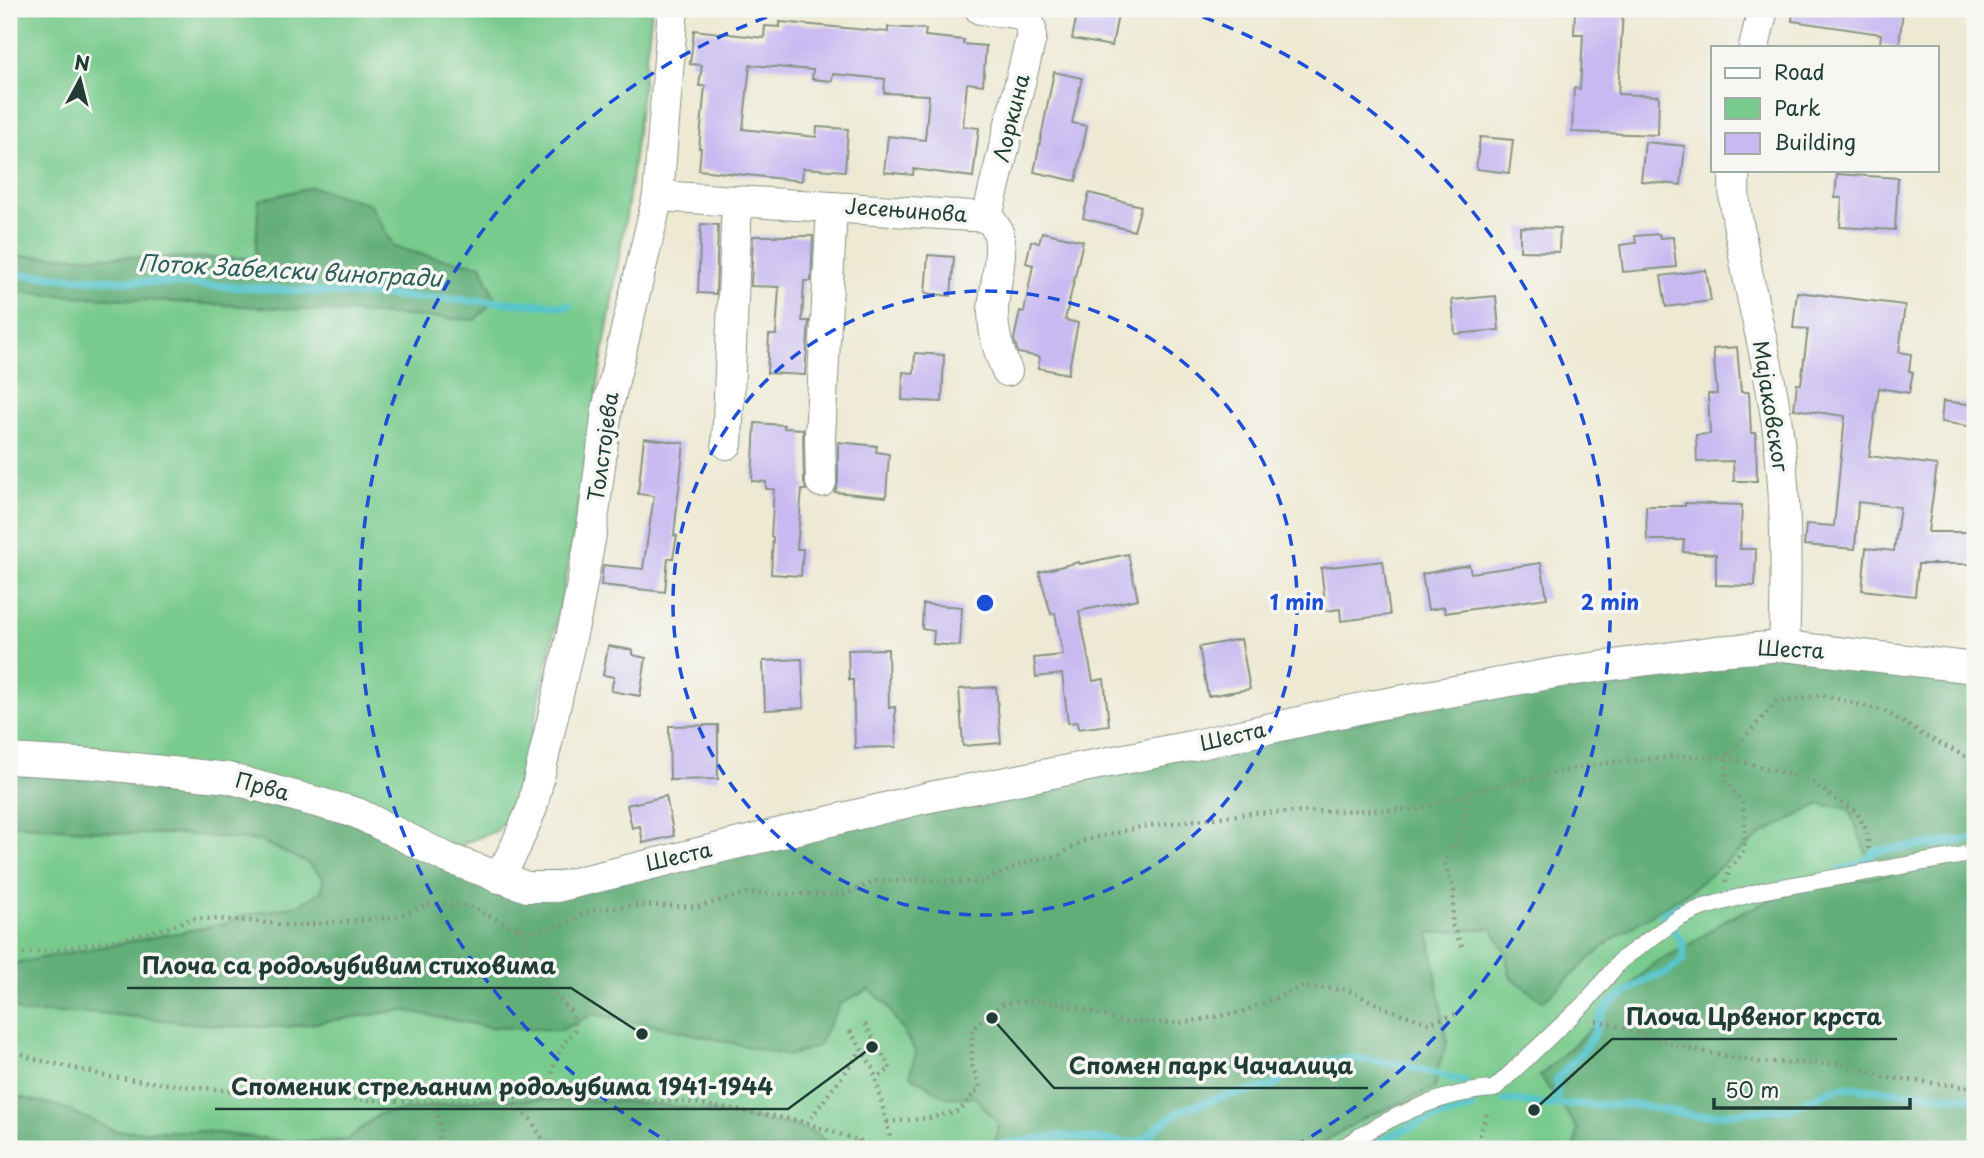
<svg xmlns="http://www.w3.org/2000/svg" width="1984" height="1158" viewBox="0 0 1984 1158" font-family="'Playpen Sans',sans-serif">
<rect width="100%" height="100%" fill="#f6f6f2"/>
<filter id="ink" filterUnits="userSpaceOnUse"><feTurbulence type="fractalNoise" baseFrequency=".0143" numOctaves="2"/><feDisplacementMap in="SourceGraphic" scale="14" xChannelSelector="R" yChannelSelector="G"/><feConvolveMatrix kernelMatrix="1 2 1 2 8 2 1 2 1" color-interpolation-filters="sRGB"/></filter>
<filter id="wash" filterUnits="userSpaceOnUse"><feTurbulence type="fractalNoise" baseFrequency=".00686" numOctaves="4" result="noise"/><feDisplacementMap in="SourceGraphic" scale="28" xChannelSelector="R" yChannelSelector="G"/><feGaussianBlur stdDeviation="1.57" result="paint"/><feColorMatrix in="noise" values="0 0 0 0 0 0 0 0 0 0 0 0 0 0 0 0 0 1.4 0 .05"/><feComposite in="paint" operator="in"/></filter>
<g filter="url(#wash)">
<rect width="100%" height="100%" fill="#ede9d3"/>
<path fill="#78ca8d" stroke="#4c8460" stroke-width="2" d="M9,9H652L629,197L566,577L515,810L496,831L464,843L457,861L527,887L1928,664L1975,1149H9Z"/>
<g fill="#62ae78" stroke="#407656" stroke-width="2">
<path d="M312,187L370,204L394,247L432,257L481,265L495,299L475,320L9,292V275L15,256L255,258L259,200Z"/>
<path d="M1716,651L1975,668V848L1871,866L1849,809L1820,804L1762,834L1691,890L1611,940L1543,1001L1510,977L1505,951L1492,928L1429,933L1447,1043L1438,1068L1435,1088L1364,1118L1312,1149H979L995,1144L998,1123L975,1097H946L910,1075L916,1052L886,1004L869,989L840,1004L818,1046L788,1056L663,1027L593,1014L561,1030L488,1027L403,1010L287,1027L221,1026L99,1013H22L9,1004V964L225,924L245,915L298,905L322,891L323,877L306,862L260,841L181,834H134L9,824V759L228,778L527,887Z"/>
<path d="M1975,859V1149H1575L1577,1128L1540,1076L1596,1024L1627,989L1654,963L1688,946L1728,918L1791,892Z"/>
<path d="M18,1097L58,1106L116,1131H202L290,1142L347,1140L379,1114L483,1099L617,1101L684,1107L796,1126L815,1133L830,1145L828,1149H9V1100Z"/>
</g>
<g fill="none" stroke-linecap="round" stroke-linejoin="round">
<g stroke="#58c5cc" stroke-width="8">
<path d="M9,274L569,306"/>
<path d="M1841,870L1861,864L1876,851L1975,839"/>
<path d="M1666,918L1663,914L1682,903L1732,892"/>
<path d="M1505,1100L1542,1104L1639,1105L1696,1116L1792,1108L1832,1090L1843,1087L1975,1098"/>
<path d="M1557,1104V1079L1584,1050L1593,1036L1602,1013L1613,1001L1649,978L1668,972L1683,960V944L1673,928"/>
<path d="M995,1149L1004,1144L1061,1136L1130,1143L1145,1140L1158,1126L1181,1110L1224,1096L1270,1087L1300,1068L1317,1063L1352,1058L1375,1061L1404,1065L1465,1082"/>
<path d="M1362,1149L1419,1123L1472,1108"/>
</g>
</g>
<g id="blocks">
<g fill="#c8baf1">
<path d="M1078,9H1119L1112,46L1072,39Z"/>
<path d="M1793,9H1903L1899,47L1880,44L1881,34L1792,21Z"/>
<path d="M1575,10L1623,12L1618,94L1659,96L1658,135L1572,132L1574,88L1580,89L1583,34H1574Z"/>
<path d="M780,22L888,32V27L926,29L925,36L964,40L963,44L986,46L983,85L967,83L963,126L979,128L973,177L914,169L913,175L884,172L888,136L925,140L929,95L884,93L885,79L833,74L832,81L812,79L813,70L750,65L743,129L816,137L817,127L848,129L845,171L803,168L802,181L699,170L701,148H699L705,86H699L702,65L690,64L694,30L764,38L765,26L780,27Z"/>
<path d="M1054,72L1082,78L1072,123L1087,126L1076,181L1034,172Z"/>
<path d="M1480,137L1513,140L1509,173L1476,169Z"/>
<path d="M1645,142L1685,146L1681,185L1641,181Z"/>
<path d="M1837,174L1898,178L1895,230L1840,227L1842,198H1835Z"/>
<path d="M1089,193L1141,206L1134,231L1083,218Z"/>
<path d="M701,224L718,225L716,294L698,293Z"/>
<path d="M1520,227L1560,228L1559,252L1520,251Z"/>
<path d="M1042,232L1083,241L1065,320L1078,323L1068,374L1038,368L1040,357L1018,353L1014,339L1020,311L1024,312L1033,265L1026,263L1031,241L1039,243Z"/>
<path d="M1659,234L1660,238L1673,237L1676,267L1623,272L1620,245L1636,243L1635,236Z"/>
<path d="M753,236H813L811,281H804L802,321H809L805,375L767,373L769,335H776L779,287L751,286Z"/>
<path d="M928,255L954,257L951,296L925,293Z"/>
<path d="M1706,270L1711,301L1666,307L1661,276Z"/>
<path d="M1797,292L1905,305L1899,352L1911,354L1909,371L1913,372L1909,393L1879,388L1869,456L1937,465L1928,532H1975V564H1918L1915,596L1862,590L1866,548L1894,551L1900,507L1858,502L1855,549L1804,545L1806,524L1834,526L1845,416L1794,409L1797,384H1801L1808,329L1793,328Z"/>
<path d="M1496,296L1499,330L1455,334L1452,300Z"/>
<path d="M1737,347L1741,392H1749L1751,433H1756L1757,481H1734L1733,461L1697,462L1696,435L1710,434L1708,394H1717L1713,349Z"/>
<path d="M915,353L944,355L942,402L902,400L903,372L914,373Z"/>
<path d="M1943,401L1975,405V427L1941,422Z"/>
<path d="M755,423L784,425V428L803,429L804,482L806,490H802L797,549H803L801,576L771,574L773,537H771L774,489H766V482L752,481Z"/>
<path d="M644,438L684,443L674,535L677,536L673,558H668L665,592L601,585L603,565L643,569L654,496L638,494Z"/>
<path d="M838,442L877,446L876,452L889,454L886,497L835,492L838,482Z"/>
<path d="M1685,503L1742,505L1740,549H1756L1755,586L1716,585V554L1683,552L1684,540H1647L1646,506H1685Z"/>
<path d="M1128,554L1138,599L1079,611L1093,681L1104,679L1109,725L1078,729L1077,722L1068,723L1062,674L1036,677L1034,658L1063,655L1055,613L1051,614L1039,572L1079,562L1080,564Z"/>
<path d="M1383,561L1390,615L1341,621L1340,609L1326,611L1321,568Z"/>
<path d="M1541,563L1547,598L1445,613L1444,607L1428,610L1422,574L1469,565L1471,573Z"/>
<path d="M923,604L962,607L960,646L933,644L934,631L922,629Z"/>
<path d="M1241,639L1250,689L1208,696L1199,647Z"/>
<path d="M608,646L633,650V655L646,658L640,696L611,691L614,677L603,675Z"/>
<path d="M888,649L889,708L895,707L896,747L855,748L853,680H849L848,650Z"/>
<path d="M802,659L804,708L765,710L763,661Z"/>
<path d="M996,687L1001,743L963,746L959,689Z"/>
<path d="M718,725V779L670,780L669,726Z"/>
<path d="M666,796L674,836L643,843L640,826L632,828L627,805Z"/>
</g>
</g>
</g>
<g filter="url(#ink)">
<use href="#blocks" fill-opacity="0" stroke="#869384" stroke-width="2"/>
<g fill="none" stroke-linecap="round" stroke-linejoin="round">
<g stroke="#869384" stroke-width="18">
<path id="lane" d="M1340,1149C1384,1119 1440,1092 1494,1089L1586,1002L1621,960L1679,918L1701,908L1765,890L1975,853"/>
</g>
<g stroke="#869384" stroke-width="32">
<g id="street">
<path d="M980,9L1016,13L1027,19L1031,28V38L987,217"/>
<path d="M1754,47L1763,9"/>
<path d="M1735,170C1732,197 1737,217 1742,244C1751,300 1767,355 1775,411C1787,486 1787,570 1784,646"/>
<path d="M658,196L987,217C991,221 995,225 997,230C1006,248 993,291 993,312C993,333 998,352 1007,371"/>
<path d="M727,444L737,201"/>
<path d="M821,482L820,437L832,207"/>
<path d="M9,759L96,764L228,778L357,813L447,858L527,887H557L930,797L1191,746L1371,706L1561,672L1716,651L1784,646L1975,668"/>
<path d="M499,878L515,848L532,808L576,616L592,529L607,410L658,196L673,9"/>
</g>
</g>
<g stroke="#869384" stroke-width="4.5" stroke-dasharray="2 5" stroke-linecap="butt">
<path d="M1726,882L1730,868L1742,854L1746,843L1744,836L1745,819L1742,802L1726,782V757L1777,702L1822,695L1884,711L1925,736L1975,761"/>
<path d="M518,928L531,952L538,975L571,1012L576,1029C556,1051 550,1069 551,1098"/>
<path d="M1462,946L1452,925L1454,891L1444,862C1456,842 1469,819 1467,795"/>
<path d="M9,956L74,947L126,938L170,927L193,918L251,921L292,926L395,917L430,904L467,905L509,925L531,932L560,926L591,910L642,905L697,907L747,893L843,895L877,881L930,880L979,883L1030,861L1060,855L1082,841L1140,827L1252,813L1418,809L1492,787L1597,764L1680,756L1726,757L1811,781L1833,798L1856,811L1867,832L1869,853"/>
<path d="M1596,1021L1611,1024L1689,1049L1759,1062L1847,1064L1884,1077L1975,1088"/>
<path d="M865,1024L891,1069L876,1077"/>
<path d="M850,1031L873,1068L893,1149"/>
<path d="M9,1049L34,1059L111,1077L192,1087L312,1098L435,1102L583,1097L686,1102L797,1120L885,1149"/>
<path d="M509,1100L531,1120L549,1149"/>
<path d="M435,1102L440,1129L438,1149"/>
<path d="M887,1122L929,1118L959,1111L980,1087L972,1065V1029L1002,1004L1038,1000L1077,1007L1124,1022L1179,1023L1242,1012L1302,987L1348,990L1385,1008L1428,1023L1459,1013"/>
<path d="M807,1123L861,1051"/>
<path d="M857,1149L859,1140"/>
<path d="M1475,1149L1488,1110"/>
</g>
<use href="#lane" stroke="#fff" stroke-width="16"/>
<use href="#street" stroke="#fff" stroke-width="30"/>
</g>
</g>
<g fill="none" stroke="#1d4ed8" stroke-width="3.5" stroke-dasharray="12 9">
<circle cx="985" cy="603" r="312"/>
<path d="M677 1147A625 625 0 0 1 787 10M1183 10A625 625 0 0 1 1293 1147"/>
</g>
<g text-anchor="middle" stroke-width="7" stroke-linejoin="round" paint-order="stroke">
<g font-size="21" fill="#1f3d34" stroke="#f6f6f2">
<text transform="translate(1012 118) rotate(-76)" y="7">Лоркина</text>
<text transform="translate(906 211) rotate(4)" y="7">Јесењинова</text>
<text transform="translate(1770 406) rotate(81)" y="7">Мајаковског</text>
<text transform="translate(604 447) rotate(-82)" y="7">Толстојева</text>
<text transform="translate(1791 650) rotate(3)" y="7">Шеста</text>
<text transform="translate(1233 737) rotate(-13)" y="7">Шеста</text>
<text transform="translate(262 787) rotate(15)" y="7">Прва</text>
<text transform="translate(679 857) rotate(-13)" y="7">Шеста</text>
</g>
<g font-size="23" font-style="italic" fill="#2d5f5a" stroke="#f6f6f2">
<text transform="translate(290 271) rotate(3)" y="8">Поток Забелски виногради</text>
</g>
</g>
<circle cx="985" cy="603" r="10" fill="#1d4ed8" stroke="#f6f6f2" stroke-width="3.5"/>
<g font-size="21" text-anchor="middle" font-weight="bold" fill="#1d4ed8" stroke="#f6f6f2" stroke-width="7" stroke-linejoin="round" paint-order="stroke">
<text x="1297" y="610">1 min</text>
<text x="1610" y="610">2 min</text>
</g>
<path fill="none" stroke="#1f3d34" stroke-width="2.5" d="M642 1034L571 988H127M1534 1110L1612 1039H1897M992 1018L1054 1088H1368M872 1047L788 1109H215"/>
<g fill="#1f3d34" stroke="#f6f6f2" stroke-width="2.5">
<circle cx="642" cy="1034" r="7"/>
<circle cx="1534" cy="1110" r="7"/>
<circle cx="992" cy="1018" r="7"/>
<circle cx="872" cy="1047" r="7"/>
</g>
<g font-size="23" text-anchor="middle" font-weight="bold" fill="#1f3d34" stroke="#f6f6f2" stroke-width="7" stroke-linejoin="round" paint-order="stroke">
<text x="349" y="974">Плоча са родољубивим стиховима</text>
<text x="1754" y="1025">Плоча Црвеног крста</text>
<text x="1211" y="1074">Спомен парк Чачалица</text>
<text x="502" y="1095">Споменик стрељаним родољубима 1941-1944</text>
</g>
<rect width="1984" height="1158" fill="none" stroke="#f6f6f2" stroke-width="35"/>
<rect x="1711" y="46" width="228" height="126" fill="#f6f6f2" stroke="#a0aca6" stroke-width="2"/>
<rect x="1725" y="68" width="35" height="10" fill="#ffffff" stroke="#a0aca6" stroke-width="2"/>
<text x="1774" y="80" font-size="21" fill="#1f3d34">Road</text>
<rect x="1725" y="98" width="35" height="21" fill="#78ca8d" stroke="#a0aca6" stroke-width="2"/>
<text x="1774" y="116" font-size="21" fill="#1f3d34">Park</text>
<rect x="1725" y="133" width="35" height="21" fill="#c8baf1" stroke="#a0aca6" stroke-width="2"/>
<text x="1774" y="150" font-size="21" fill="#1f3d34">Building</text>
<g transform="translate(80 80) rotate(7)" stroke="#f6f6f2" stroke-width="5" paint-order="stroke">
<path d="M0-5L12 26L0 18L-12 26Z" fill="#1f3d34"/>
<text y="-10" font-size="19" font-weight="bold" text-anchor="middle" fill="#1f3d34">N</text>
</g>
<path d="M1714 1098v10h196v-10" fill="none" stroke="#1f3d34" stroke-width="3.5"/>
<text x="1725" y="1098" font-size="21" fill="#1f3d34" stroke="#f6f6f2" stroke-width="5" paint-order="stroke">50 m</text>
</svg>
